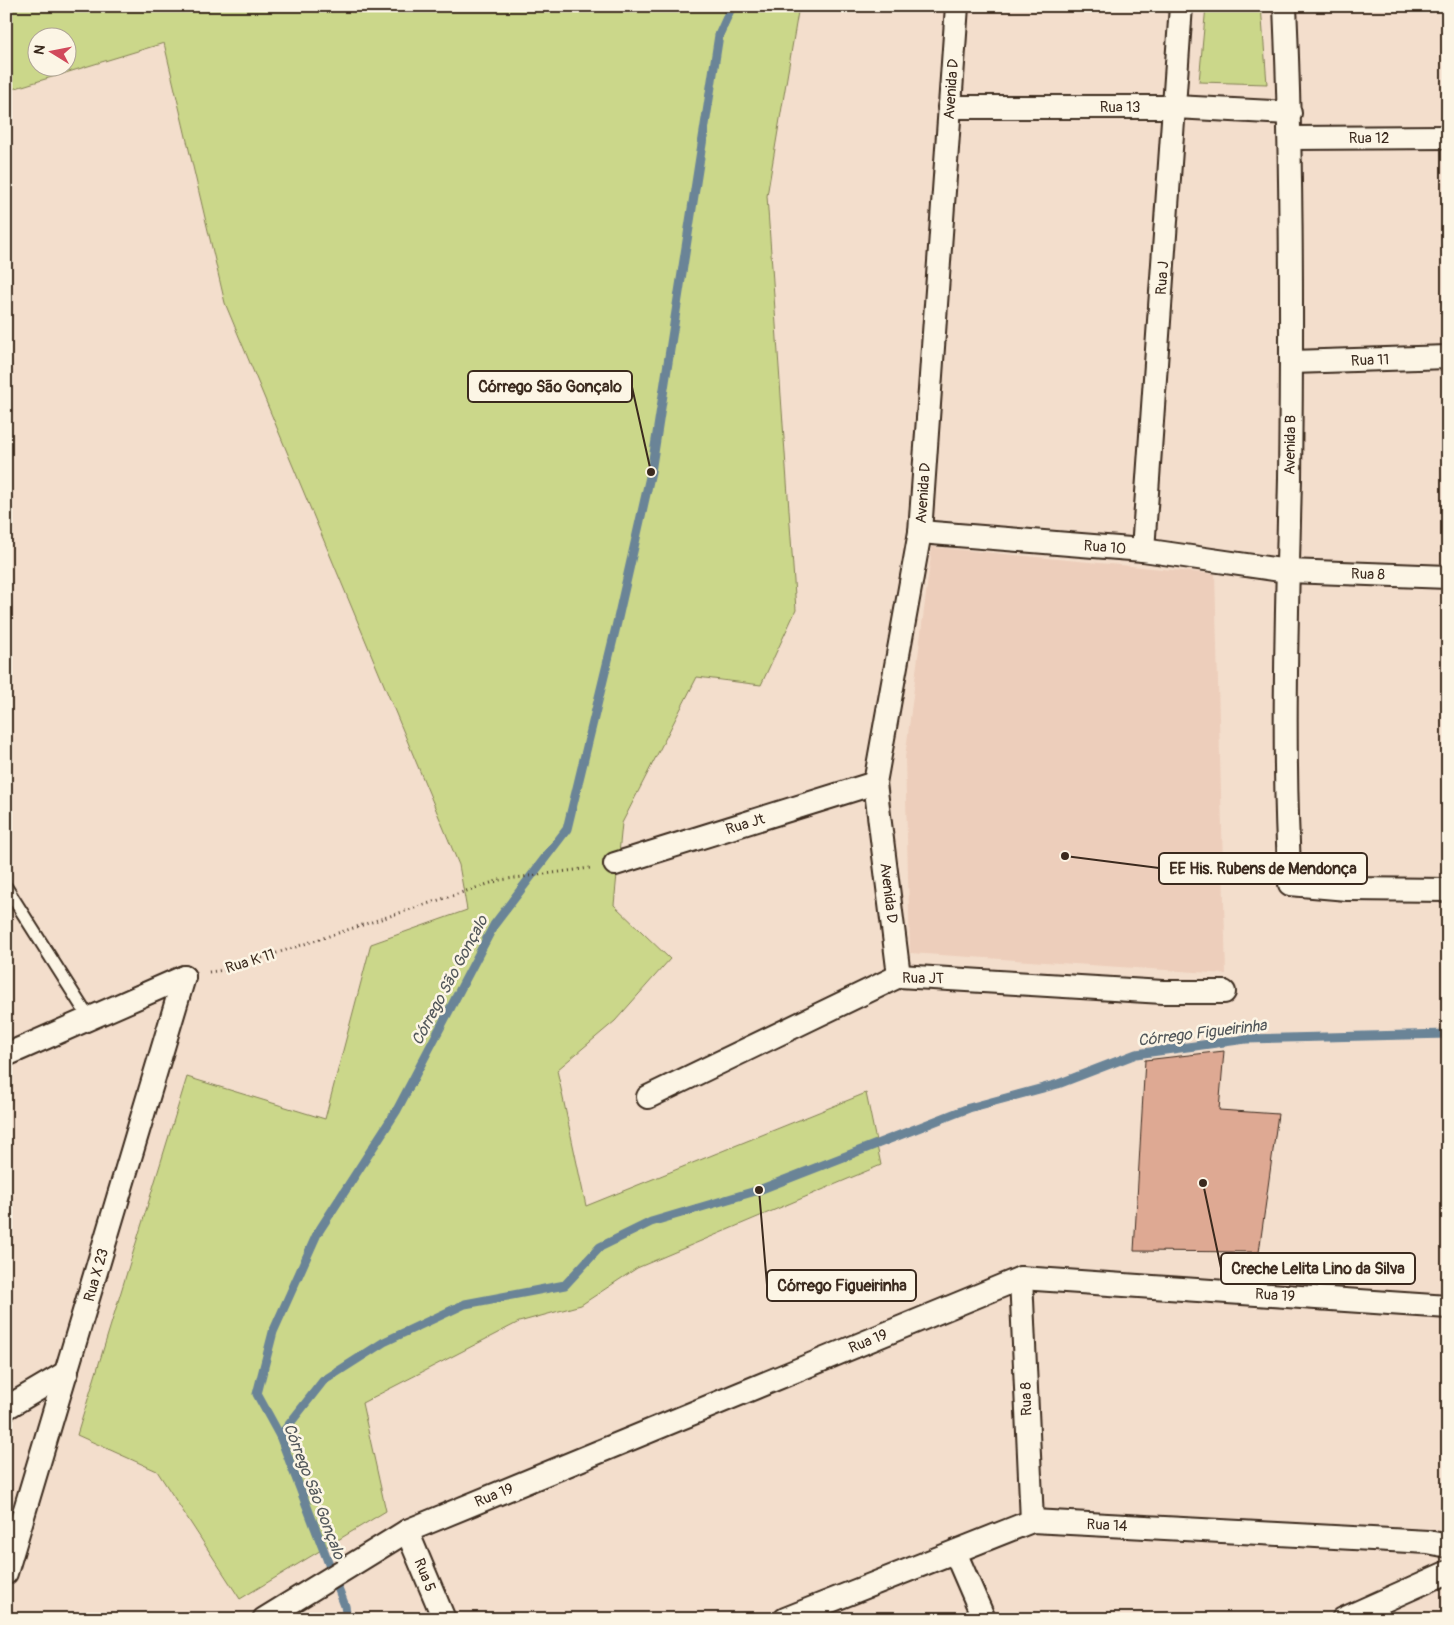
<svg xmlns="http://www.w3.org/2000/svg" width="1454" height="1625" viewBox="0 0 1454 1625" font-family="Pangolin,sans-serif">
<rect width="100%" height="100%" fill="#f3decc"/>
<filter id="ink" filterUnits="userSpaceOnUse"><feTurbulence type="fractalNoise" baseFrequency=".02" numOctaves="2"/><feDisplacementMap in="SourceGraphic" scale="10" xChannelSelector="R" yChannelSelector="G"/><feConvolveMatrix kernelMatrix="1 2 1 2 8 2 1 2 1" color-interpolation-filters="sRGB"/></filter>
<g filter="url(#ink)">
<path fill="#edcebb" d="M932,547L1215,574L1226,974L910,953L905,758Z"/>
<g fill="#cbd78a" stroke="#838054" fill-rule="evenodd">
<path d="M6,6H799L767,196L796,610L761,685L697,677L622,823L614,905L670,959L615,1021L557,1070L586,1206L866,1093L881,1165L637,1268L581,1305L519,1322L362,1403L386,1511L240,1599L157,1471L77,1435L187,1077L325,1119L371,944L467,910L459,865L225,303L164,43L6,91ZM38,38H68V68H38Z"/>
<path d="M1206,6H1261L1267,84L1199,82Z"/>
</g>
<g fill="none" stroke-linecap="round" stroke-linejoin="round">
<g stroke="#6a8497" stroke-width="9">
<path d="M280,1436L323,1381L384,1342L465,1304L565,1285L600,1247L651,1222L759,1190L969,1108L1058,1084L1136,1054L1246,1039L1448,1034"/>
<path d="M347,1619L345,1606L280,1436L257,1394L273,1332L317,1234L397,1110L494,925L567,829L616,627L651,472L719,35L732,6"/>
</g>
</g>
<path fill="#dea993" stroke="#3b2a1e" d="M1224,1051L1219,1110L1278,1114L1259,1252L1134,1251L1145,1060Z"/>
<g fill="none" stroke-linecap="round" stroke-linejoin="round">
<g stroke="#3b2a1e" stroke-width="15">
<path id="lane" d="M6,887L89,1018"/>
</g>
<g stroke="#3b2a1e" stroke-width="26">
<g id="street">
<path d="M1285,6C1292,164 1292,321 1290,478C1287,614 1282,749 1290,884L1347,889L1448,890"/>
<path d="M949,107H1175L1290,113"/>
<path d="M1291,138L1448,137"/>
<path d="M1292,362L1448,357"/>
<path d="M920,532L1143,550L1288,571L1448,577"/>
<path d="M1143,550L1181,6"/>
<path d="M615,864L875,783"/>
<path d="M899,976L875,783L920,532L957,6"/>
<path d="M6,1055L184,977"/>
<path d="M648,1097L899,976L1163,992H1224"/>
<path d="M1021,1278L1032,1521"/>
<path d="M6,1408L67,1372"/>
<path d="M407,1531L444,1619"/>
<path d="M955,1552L984,1619"/>
<path d="M6,1573L184,977"/>
<path d="M264,1619L407,1531L1021,1278L1448,1307"/>
<path d="M785,1619L1032,1521L1428,1542L1448,1546"/>
<path d="M1343,1619L1448,1572"/>
</g>
</g>
<path stroke="#3b2a1e" stroke-width="3" stroke-dasharray="1 4" stroke-linecap="butt" d="M209,972L225,970L500,880L590,868"/>
<use href="#lane" stroke="#fcf5e5" stroke-width="11"/>
<use href="#street" stroke="#fcf5e5" stroke-width="22"/>
</g>
</g>
<g text-anchor="middle" stroke-width="5" stroke-linejoin="round" paint-order="stroke">
<g font-size="15" fill="#3b2a1e" stroke="#fcf5e5">
<text transform="translate(951 89) rotate(-86)" y="5">Avenida D</text>
<text x="1120" y="112">Rua 13</text>
<text x="1369" y="143">Rua 12</text>
<text transform="translate(1162 278) rotate(-86)" y="5">Rua J</text>
<text transform="translate(1370 360) rotate(-2)" y="5">Rua 11</text>
<text transform="translate(1290 445) rotate(-89)" y="5">Avenida B</text>
<text transform="translate(923 493) rotate(-86)" y="5">Avenida D</text>
<text transform="translate(1105 547) rotate(5)" y="5">Rua 10</text>
<text transform="translate(1368 574) rotate(2)" y="5">Rua 8</text>
<text transform="translate(745 824) rotate(-17)" y="5">Rua Jt</text>
<text transform="translate(889 893) rotate(83)" y="5">Avenida D</text>
<text transform="translate(250 961) rotate(-17)" y="5">Rua K 11</text>
<text transform="translate(923 978) rotate(1)" y="5">Rua JT</text>
<text transform="translate(96 1275) rotate(-74)" y="5">Rua X 23</text>
<text transform="translate(1275 1295) rotate(4)" y="5">Rua 19</text>
<text transform="translate(868 1341) rotate(-22)" y="5">Rua 19</text>
<text transform="translate(1026 1399) rotate(-92)" y="5">Rua 8</text>
<text transform="translate(494 1495) rotate(-22)" y="5">Rua 19</text>
<text transform="translate(1107 1525) rotate(3)" y="5">Rua 14</text>
<text transform="translate(425 1575) rotate(68)" y="5">Rua 5</text>
</g>
<g font-size="16" font-style="italic" fill="#52575a" stroke="#fcf5e5">
<text transform="translate(449 980) rotate(-62)" y="6">Córrego São Gonçalo</text>
<text transform="translate(1202 1032) rotate(-7)" y="6">Córrego Figueirinha</text>
<text transform="translate(315 1491) rotate(69)" y="6">Córrego São Gonçalo</text>
</g>
</g>
<path fill="none" stroke="#3b2a1e" stroke-width="2" d="M651 472L632 387M1065 856L1159 868M1203 1183L1221 1268M759 1190L767 1285"/>
<g fill="#3b2a1e" stroke="#fcf5e5" stroke-width="2">
<circle cx="651" cy="472" r="5"/>
<circle cx="1065" cy="856" r="5"/>
<circle cx="1203" cy="1183" r="5"/>
<circle cx="759" cy="1190" r="5"/>
</g>
<g fill="#fcf5e5" stroke="#3b2a1e" stroke-width="2">
<rect x="468" y="371" width="164" height="31" rx="5"/>
<rect x="1159" y="853" width="208" height="31" rx="5"/>
<rect x="1221" y="1253" width="194" height="31" rx="5"/>
<rect x="767" y="1270" width="149" height="31" rx="5"/>
</g>
<g font-size="16" text-anchor="middle" font-weight="bold" fill="#3b2a1e">
<text x="550" y="392">Córrego São Gonçalo</text>
<text x="1263" y="874">EE His. Rubens de Mendonça</text>
<text x="1318" y="1274">Creche Lelita Lino da Silva</text>
<text x="842" y="1291">Córrego Figueirinha</text>
</g>
<rect width="1454" height="1625" fill="none" stroke="#fcf5e5" stroke-width="25"/>
<rect x="12" y="12" width="1429" height="1600" fill="none" stroke="#3b2a1e" stroke-width="2" filter="url(#ink)"/>
<g transform="translate(52 52) rotate(280)"><circle r="24" fill="#fcf5e5" stroke="#afa495"/>
<path d="M0-4L9 19L0 12L-9 19Z" fill="#d1495b"/>
<text y="-8" font-size="14" font-weight="bold" text-anchor="middle" fill="#3b2a1e">N</text>
</g>
</svg>
